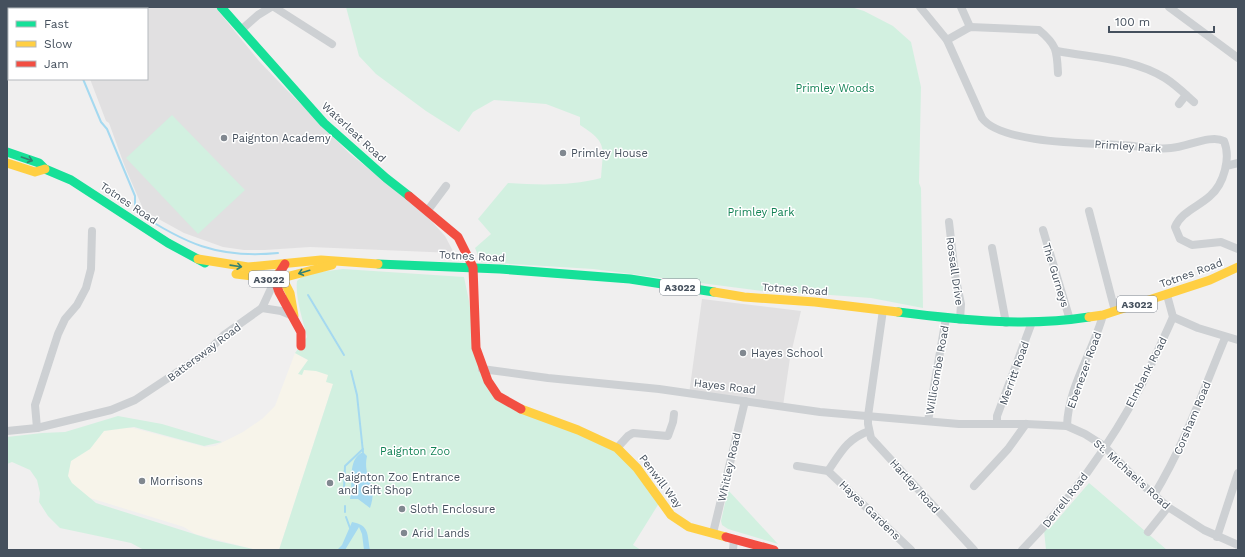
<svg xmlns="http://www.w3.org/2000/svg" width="1245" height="557" viewBox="0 0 1245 557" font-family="'Work Sans',sans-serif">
<rect width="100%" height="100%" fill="#f0efef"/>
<path fill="#f7f4ea" d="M295,353L332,373L333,384L279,550H257L195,534L184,527L74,493L64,482L66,462L105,428H133L205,447L215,446L243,432L262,419L275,406Z"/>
<g fill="#e1e0e1">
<path d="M79,7H215L259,61L279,82L349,153L425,214L445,236L454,253L310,247L265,250H244L223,247L184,233L144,211L125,167L109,123L106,121L90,79H147V9H78Z"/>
<path d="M702,299L801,311L790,358L783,406L689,394Z"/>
</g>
<g fill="#d2f0e0">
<path d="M346,7H851L864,11L893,26L911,42L921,87L919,183L921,188L923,308L871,298L803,293L769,292L593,269L481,262L475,248L491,234L478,219L508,183C539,185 571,186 601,178C603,147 608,143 580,125V117L546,104L494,100L473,112L459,132L426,111L376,74L359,56Z"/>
<path d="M172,115L245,190L198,234L126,158Z"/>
<path d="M343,269L464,277L469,301L476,348L498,396L617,448L661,500L633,545L641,550H279L333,384L326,382L328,375L316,371L304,370L302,375L298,374L308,360L295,353L307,337C303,320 295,298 297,281L305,274Z"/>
<path d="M118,416L162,424L222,442L204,446L134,427L104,431L90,449L71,461L68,476L72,483L96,503L213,540L257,550H144L131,543L60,528L48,516L39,502L40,493L37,480L30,470L12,462L7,464V437L42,433L65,432Z"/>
<path d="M1089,483L1095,488L1167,550H1046L1044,530L1052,526Z"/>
<path d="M728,490L778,544L728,529L722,525L721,521Z"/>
</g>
<g fill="#a5d9f0">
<path d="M363,452L367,456C362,478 379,485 370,508L358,499H350C354,484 346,460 363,452Z"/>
<path d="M352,522C370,525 367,535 370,550H364L362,534L359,527L345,550H337L342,545Z"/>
</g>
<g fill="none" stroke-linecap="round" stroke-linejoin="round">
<g stroke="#a5d9f0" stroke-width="2">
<path d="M72,9V7"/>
<path d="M83,79L101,122L107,129L135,196V211C184,243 217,259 278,253"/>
<path d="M308,295L344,355"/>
<path d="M351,371L357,395L363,452"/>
<path d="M344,489L345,466L363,449"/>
<path d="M345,506V512"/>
<path d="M346,517L350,528"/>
</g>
<g stroke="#cdd0d3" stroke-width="8">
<path d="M274,7L332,44"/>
<path d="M920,7L947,40L982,118C1001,144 1090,143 1122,145C1138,146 1156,150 1171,148C1187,147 1211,134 1224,141C1231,158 1224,184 1210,196C1198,207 1181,212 1175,227L1180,239L1192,245L1221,242L1238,249"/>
<path d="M961,7L970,27"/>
<path d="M1169,7L1238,58"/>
<path d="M241,30L258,15L271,7"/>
<path d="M947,40L970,27L1039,30C1057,45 1057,51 1058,73"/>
<path d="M1057,51C1094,58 1132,58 1165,78C1176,85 1185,94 1194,102"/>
<path d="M1179,104L1186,95"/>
<path d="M1226,166L1238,163"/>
<path d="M428,210L446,186"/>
<path d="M1089,211L1115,311"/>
<path d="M949,222L955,275L961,304L960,320"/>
<path d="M1043,230L1070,320"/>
<path d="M992,248L1006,323"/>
<path d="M262,308L281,311L293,316"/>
<path d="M883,310L868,416V424L871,438L974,550"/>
<path d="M1173,317L1198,328L1238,340"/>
<path d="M482,369L548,378L659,389L820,412L959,424H1026L1067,426L1085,434L1104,446L1136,479L1168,507L1204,530L1238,545"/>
<path d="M928,421L946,318"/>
<path d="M997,424V416L1032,322"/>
<path d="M1067,426C1068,387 1093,352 1103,315"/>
<path d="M37,428L35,405L58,334L65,319L77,305L86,288L91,269L92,231"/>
<path d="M7,431L37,428L111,410L135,400L206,353L224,335L262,308L275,280"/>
<path d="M617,448L628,436L633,433L668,436L673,422L674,414"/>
<path d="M797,466L828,471L911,550"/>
<path d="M828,471C841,452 847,439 869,431"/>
<path d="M974,486L1008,449L1026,424"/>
<path d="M1154,495C1184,446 1203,391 1225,338"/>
<path d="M1148,532L1168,507"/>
<path d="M713,533L745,401"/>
<path d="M1217,537L1238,473"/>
<path d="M733,550L734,539"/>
<path d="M1022,550C1068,503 1111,444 1141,386C1152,363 1163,340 1173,317L1167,295"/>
</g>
<g stroke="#16e098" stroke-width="9">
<path d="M221,7L324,123L386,178L409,196"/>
<path d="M7,152L39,163L45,169L71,180L168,243L205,263"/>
<path d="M378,264L500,269L630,279L714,292"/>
<path d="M898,312C962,320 1025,327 1089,317"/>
</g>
<g stroke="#ffcf43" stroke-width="9">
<path d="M7,163L35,172L45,169"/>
<path d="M198,259L248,267L321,260L378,264"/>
<path d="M279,272L290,293L294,316"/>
<path d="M236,274L278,279L332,265"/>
<path d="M714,292L744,297L815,302L898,312"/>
<path d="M1089,317L1103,315L1210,280L1238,267"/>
<path d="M521,409L578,430L617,448L637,468L671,515L689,527L726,537"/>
</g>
<g stroke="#f24e42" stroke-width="9">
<path d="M409,196L458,237L473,267L476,348L488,381L498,396L521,409"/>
<path d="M285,264L275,280L279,292L301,332V346"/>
<path d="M726,537L774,550"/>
</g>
</g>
<defs><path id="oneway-shaft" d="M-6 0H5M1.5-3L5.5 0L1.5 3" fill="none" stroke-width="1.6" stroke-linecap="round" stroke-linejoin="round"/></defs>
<g stroke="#358272">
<use href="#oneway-shaft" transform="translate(27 159) rotate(19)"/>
<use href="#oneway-shaft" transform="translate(236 266) rotate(8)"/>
<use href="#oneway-shaft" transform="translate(304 272) rotate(163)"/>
</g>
<g fill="#818890" stroke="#fff" stroke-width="1.5">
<circle cx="224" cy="138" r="4"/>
<circle cx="563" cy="153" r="4"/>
<circle cx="743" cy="353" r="4"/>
<circle cx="142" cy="481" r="4"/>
<circle cx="330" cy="483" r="4"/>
<circle cx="402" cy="509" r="4"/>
<circle cx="404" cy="533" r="4"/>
</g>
<g text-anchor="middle" stroke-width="3" stroke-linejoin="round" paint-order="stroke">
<g fill="#fff" stroke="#7d848e" stroke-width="1">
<rect x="249" y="271" width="40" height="16" rx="3"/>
<rect x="660" y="279" width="40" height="16" rx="3"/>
<rect x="1117" y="296" width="40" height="16" rx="3"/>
</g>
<g font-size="10" font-weight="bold" fill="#45505d">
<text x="269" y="283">A3022</text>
<text x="680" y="291">A3022</text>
<text x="1137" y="308">A3022</text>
</g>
<g font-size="11" fill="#128255" stroke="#fff">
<text x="835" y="92">Primley Woods</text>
<text x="761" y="216">Primley Park</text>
<text x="415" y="455">Paignton Zoo</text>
</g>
<g font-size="11" fill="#45505d" stroke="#fff">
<text transform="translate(354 132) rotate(43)" y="4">Waterleat Road</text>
<text transform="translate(1128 146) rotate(4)" y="4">Primley Park</text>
<text transform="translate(129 203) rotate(34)" y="4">Totnes Road</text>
<text transform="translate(472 256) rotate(3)" y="4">Totnes Road</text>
<text transform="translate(955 271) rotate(82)" y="4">Rossall Drive</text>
<text transform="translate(1191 273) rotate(-20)" y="4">Totnes Road</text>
<text transform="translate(1056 275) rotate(73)" y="4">The Gurneys</text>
<text transform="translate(795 289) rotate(4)" y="4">Totnes Road</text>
<text transform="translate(204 352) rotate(-37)" y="4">Battersway Road</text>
<text transform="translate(937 370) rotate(-80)" y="4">Willicombe Road</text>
<text transform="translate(1084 370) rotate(-70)" y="4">Ebenezer Road</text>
<text transform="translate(1146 372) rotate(-63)" y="4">Elmbank Road</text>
<text transform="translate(1014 373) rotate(-70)" y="4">Merritt Road</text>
<text transform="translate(725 386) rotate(7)" y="4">Hayes Road</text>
<text transform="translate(1192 418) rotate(-67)" y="4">Corsham Road</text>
<text transform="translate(729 467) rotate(-77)" y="4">Whitley Road</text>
<text transform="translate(1132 474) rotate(42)" y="4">St. Michael's Road</text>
<text transform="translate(661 481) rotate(53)" y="4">Penwill Way</text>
<text transform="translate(915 486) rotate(48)" y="4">Hartley Road</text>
<text transform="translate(1065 500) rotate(-52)" y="4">Derrell Road</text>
<text transform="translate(870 510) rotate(44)" y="4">Hayes Gardens</text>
</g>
<g font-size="11" fill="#45505d" stroke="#fff" text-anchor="start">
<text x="232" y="142">Paignton Academy</text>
<text x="571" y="157">Primley House</text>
<text x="751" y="357">Hayes School</text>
<text x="338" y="481">Paignton Zoo Entrance<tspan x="338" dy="13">and Gift Shop</tspan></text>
<text x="150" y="485">Morrisons</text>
<text x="410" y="513">Sloth Enclosure</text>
<text x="412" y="537">Arid Lands</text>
</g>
</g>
<rect width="1245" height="557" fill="none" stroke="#45505d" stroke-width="16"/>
<rect x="8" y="8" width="140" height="72" fill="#ffffff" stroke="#b5b9be"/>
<rect x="16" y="21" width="20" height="6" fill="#16e098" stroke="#b5b9be"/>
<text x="44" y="28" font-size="12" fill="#45505d">Fast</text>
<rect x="16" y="41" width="20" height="6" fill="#ffcf43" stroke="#b5b9be"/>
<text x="44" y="48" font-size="12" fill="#45505d">Slow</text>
<rect x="16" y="61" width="20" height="6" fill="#f24e42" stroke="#b5b9be"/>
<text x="44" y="68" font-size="12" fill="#45505d">Jam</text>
<path d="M1109 26v6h105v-6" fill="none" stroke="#45505d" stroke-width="2"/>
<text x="1115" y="26" font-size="12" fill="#45505d" stroke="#ffffff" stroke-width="3" paint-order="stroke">100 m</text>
</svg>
